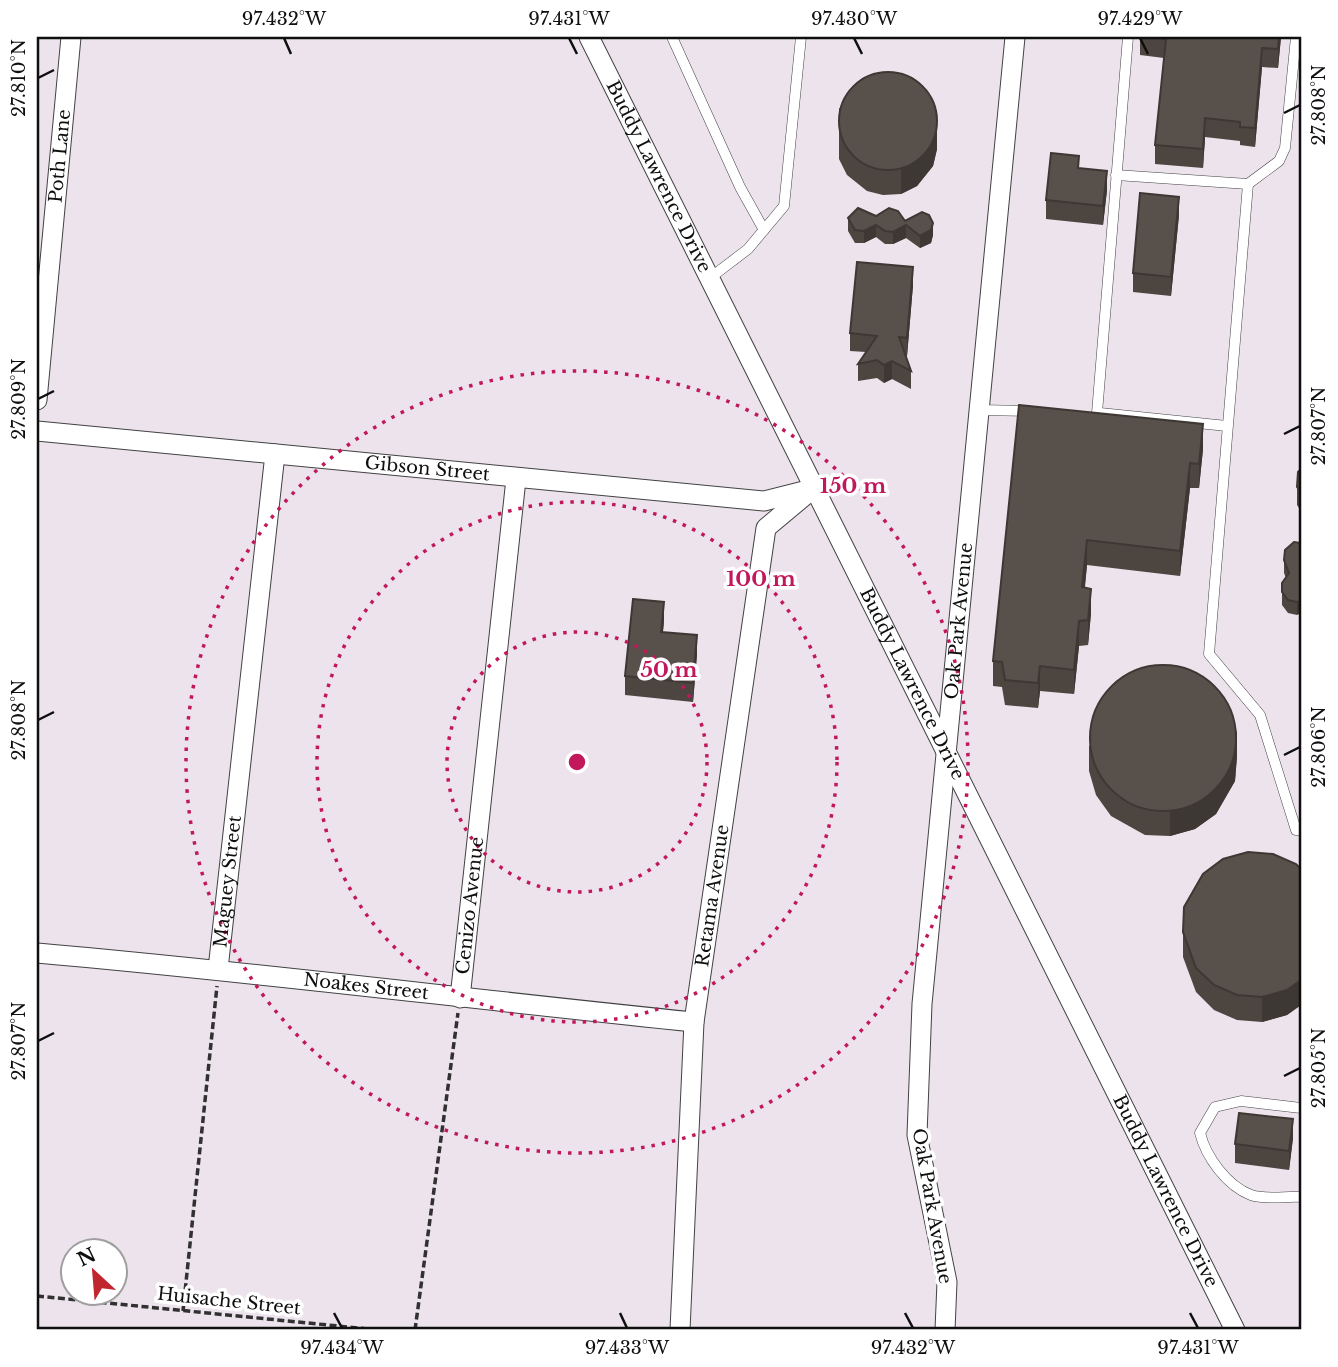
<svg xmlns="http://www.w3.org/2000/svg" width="1338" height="1367" viewBox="0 0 1338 1367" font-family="'Libre Baskerville',serif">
<rect width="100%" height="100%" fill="#fffcf1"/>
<path fill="#ece3ed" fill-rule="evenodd" d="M37,37H1301V1330H37ZM74,1252H116V1294H74Z"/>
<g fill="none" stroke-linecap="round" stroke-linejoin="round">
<g stroke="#424242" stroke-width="11">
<g id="lane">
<path d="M672,37L740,187L764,230"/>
<path d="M1296,37L1285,148L1279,161L1248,184L1209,654L1260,715L1296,830H1301"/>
<path d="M1116,175L1248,184"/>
<path d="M710,278L748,249L784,206L801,37"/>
<path d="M978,410L1029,411"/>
<path d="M1097,413L1128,37"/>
<path d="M1100,413L1227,426"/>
<path d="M1301,1108L1241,1101L1215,1107L1200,1133C1206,1157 1227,1186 1251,1195C1265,1200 1287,1196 1301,1197"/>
</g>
</g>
<g stroke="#424242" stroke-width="21">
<g id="street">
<path id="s1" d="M589,37L1235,1330"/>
<path id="s2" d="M37,400L71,37"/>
<path id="s3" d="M37,431L764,501L808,490"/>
<path id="s4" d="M37,953C256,972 475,1000 694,1022"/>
<path id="s5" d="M218,969L275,454"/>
<path id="s6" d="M460,998L516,479"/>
<path id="s7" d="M680,1330L694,1022L766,528L815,487"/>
<path id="s8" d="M945,1330L947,1282L917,1135L922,1004L1015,37"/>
</g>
</g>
<g stroke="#313131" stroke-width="3.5" stroke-dasharray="7 3.5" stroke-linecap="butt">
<path d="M37,1296L378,1330"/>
<path d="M183,1311L217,986"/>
<path d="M415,1330L458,1013"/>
</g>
<use href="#lane" stroke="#fff" stroke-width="10"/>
<use href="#street" stroke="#fff" stroke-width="19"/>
</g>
<g fill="#4c4540">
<path d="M1140,37H1281L1278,68L1262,67L1255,147L1240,145V141L1205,137L1203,168L1155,164V145L1164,58L1140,55Z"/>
<path d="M839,108L937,149L933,166L917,186L901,194L883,195L867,191L847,175L839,159Z"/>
<path d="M1079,168L1107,190L1103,225L1046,219V200Z"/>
<path d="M1179,215L1171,296L1133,292V273Z"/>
<path d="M876,216L905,221L933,235L931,243L920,248L906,238L893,244H885L876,237L864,243H855L848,231V218Z"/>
<path d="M913,285L907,356H905L911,371V389L892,379L884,383L877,378L858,381V364L866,352L850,351V333Z"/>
<path d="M1019,405L1203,449L1199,488H1190L1180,576L1087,565L1085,587L1091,613L1088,645L1079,646L1074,694L1040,691L1038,708L1005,705L1002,687L993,686V661Z"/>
<path d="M1301,469V511L1297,505V487Z"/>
<path d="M1301,543L1297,615L1288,613L1282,605V592L1286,578L1284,573V560Z"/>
<path d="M664,621L663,632L697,654L693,702L625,695V676Z"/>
<path d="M1089,746L1237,756L1235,781L1216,814L1195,829L1170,836L1145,835L1111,816L1096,795L1089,771Z"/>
<path d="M1301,869V1005L1287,1015L1262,1022L1237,1020L1214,1010L1196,992L1183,957V932Z"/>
<path d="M1293,1138L1289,1170L1235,1163V1144Z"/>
</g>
<g fill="#3e3834">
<path d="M1279,37H1281L1278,68V49Z"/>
<path d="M1262,48V67L1255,147V128Z"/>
<path d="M1205,118V137L1203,168V149Z"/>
<path d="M937,124V149L933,166L917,186L901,194V169Z"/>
<path d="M1107,171V190L1103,225V206Z"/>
<path d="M1179,197V215L1171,296V277Z"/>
<path d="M933,223V235L931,243L920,248V236Z"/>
<path d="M876,225V237L864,243V231Z"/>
<path d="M906,225V238L893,244V232Z"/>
<path d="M913,267V285L907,356V338Z"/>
<path d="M892,361V379L884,383V365Z"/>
<path d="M1203,424V449L1199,488V464Z"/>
<path d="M1190,463V488L1180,576V551Z"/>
<path d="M1087,540V565L1082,612V587Z"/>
<path d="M1091,589V613L1088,645V620Z"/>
<path d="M1301,601V613L1297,615V602Z"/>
<path d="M664,602V621L661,650V632Z"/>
<path d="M1079,621V646L1074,694V670Z"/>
<path d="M697,635V654L693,702V683Z"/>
<path d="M1040,666V691L1038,708V683Z"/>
<path d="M1237,731V756L1235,781L1216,814L1195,829L1170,836V812Z"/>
<path d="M1301,980V1005L1287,1015L1262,1022V997Z"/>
<path d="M1293,1119V1138L1289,1170V1151Z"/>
</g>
<g fill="#58504b" stroke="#3e3834" stroke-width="2">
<path d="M1143,37H1279L1278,49L1262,48L1255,128L1240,127V122L1205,118L1203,149L1155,145L1166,39Z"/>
<circle cx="888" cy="121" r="49"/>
<path d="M1051,153L1079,156L1078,168L1107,171L1103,206L1046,200Z"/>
<path d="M1140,193L1179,197L1171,277L1133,273Z"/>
<path d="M858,208L876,216L889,208L898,211L905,221L922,212L929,215L933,223L931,230L920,236L906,225L893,232L885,231L876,225L864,231L855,230L848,218Z"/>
<path d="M857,262L913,267L907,338L899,337L911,371L892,361L884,365L877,360L858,364L877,336L850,333Z"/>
<path d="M1019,405L1203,424L1199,464L1190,463L1180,551L1087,540L1082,587L1091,589L1088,620L1079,621L1074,670L1040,666L1038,683L1005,680L1002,662L993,661Z"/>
<path d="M1301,469V492L1297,487L1298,472Z"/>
<path d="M1294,542L1301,543V601L1297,602L1288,600L1282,592V583L1289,573L1284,560L1285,550Z"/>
<path d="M633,599L664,602L661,632L697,635L693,683L625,676Z"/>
<circle cx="1163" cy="738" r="73"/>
<path d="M1248,852L1273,854L1296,864L1301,869V980L1287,990L1262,997L1237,995L1214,985L1196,968L1183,932L1184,907L1203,874L1223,859Z"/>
<path d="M1239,1113L1293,1119L1289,1151L1235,1144Z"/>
</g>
<path fill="none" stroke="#0f0f0f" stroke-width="2.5" d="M284,38L291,54M569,38L577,54M854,38L862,54M1140,38L1148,54M38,78L54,70M1284,113L1300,105M38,399L54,391M1284,434L1300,426M38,720L54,712M1284,755L1300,747M38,1041L54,1033M1284,1076L1300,1068M334,1313L342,1328M620,1313L627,1328M905,1313L913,1328M1190,1313L1198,1328"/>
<g fill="none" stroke="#c2185b" stroke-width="3.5" stroke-dasharray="3.5 7">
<circle cx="577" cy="762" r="130"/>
<circle cx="577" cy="762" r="260"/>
<circle cx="577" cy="762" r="391"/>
</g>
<g text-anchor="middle" stroke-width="7" stroke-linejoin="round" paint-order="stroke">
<g font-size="18" fill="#0f0f0f" stroke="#fff">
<text dy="6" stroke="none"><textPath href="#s2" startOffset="245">Poth Lane</textPath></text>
<text dy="6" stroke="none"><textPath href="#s1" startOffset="156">Buddy Lawrence Drive</textPath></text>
<text dy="6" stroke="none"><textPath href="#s3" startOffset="392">Gibson Street</textPath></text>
<text dy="6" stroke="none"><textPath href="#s8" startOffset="714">Oak Park Avenue</textPath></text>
<text dy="6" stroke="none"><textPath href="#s1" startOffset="723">Buddy Lawrence Drive</textPath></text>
<text dy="6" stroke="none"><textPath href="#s5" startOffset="88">Maguey Street</textPath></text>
<text dy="6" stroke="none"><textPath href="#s7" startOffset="436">Retama Avenue</textPath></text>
<text dy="6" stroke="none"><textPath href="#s6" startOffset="93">Cenizo Avenue</textPath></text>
<text dy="6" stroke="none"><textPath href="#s4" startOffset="331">Noakes Street</textPath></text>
<text dy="6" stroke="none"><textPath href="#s1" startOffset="1290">Buddy Lawrence Drive</textPath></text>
<text transform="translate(932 1206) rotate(80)" y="6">Oak Park Avenue</text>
<text transform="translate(229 1301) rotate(6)" y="6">Huisache Street</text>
</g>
</g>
<circle cx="577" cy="762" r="10" fill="#c2185b" stroke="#fff" stroke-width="3.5"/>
<g font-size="21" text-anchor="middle" font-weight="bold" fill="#c2185b" stroke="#fff" stroke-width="7" stroke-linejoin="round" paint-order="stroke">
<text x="853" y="493">150 m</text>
<text x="761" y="586">100 m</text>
<text x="669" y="677">50 m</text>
</g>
<rect width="1338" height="1367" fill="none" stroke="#ffffff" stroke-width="77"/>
<g transform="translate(94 1272) rotate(334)"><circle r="33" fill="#ffffff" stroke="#9f9f9f" stroke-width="2"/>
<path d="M0-5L12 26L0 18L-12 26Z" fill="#c1252e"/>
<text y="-10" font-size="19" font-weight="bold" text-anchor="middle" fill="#0f0f0f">N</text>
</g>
<rect x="38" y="38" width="1262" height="1290" fill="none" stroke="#0f0f0f" stroke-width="2.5"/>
<g font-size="18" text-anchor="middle" fill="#0f0f0f">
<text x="284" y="25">97.432°W</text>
<text x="569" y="25">97.431°W</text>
<text x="854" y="25">97.430°W</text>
<text x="1140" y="25">97.429°W</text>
<text transform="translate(19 78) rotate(-90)" y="6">27.810°N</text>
<text transform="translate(1319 105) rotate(-90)" y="6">27.808°N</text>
<text transform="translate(19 399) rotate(-90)" y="6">27.809°N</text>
<text transform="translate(1319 426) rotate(-90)" y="6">27.807°N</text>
<text transform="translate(19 720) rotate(-90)" y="6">27.808°N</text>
<text transform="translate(1319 747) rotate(-90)" y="6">27.806°N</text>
<text transform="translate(19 1041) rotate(-90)" y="6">27.807°N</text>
<text transform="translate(1319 1068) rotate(-90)" y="6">27.805°N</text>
<text x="342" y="1354">97.434°W</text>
<text x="627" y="1354">97.433°W</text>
<text x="913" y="1354">97.432°W</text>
<text x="1198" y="1354">97.431°W</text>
</g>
</svg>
